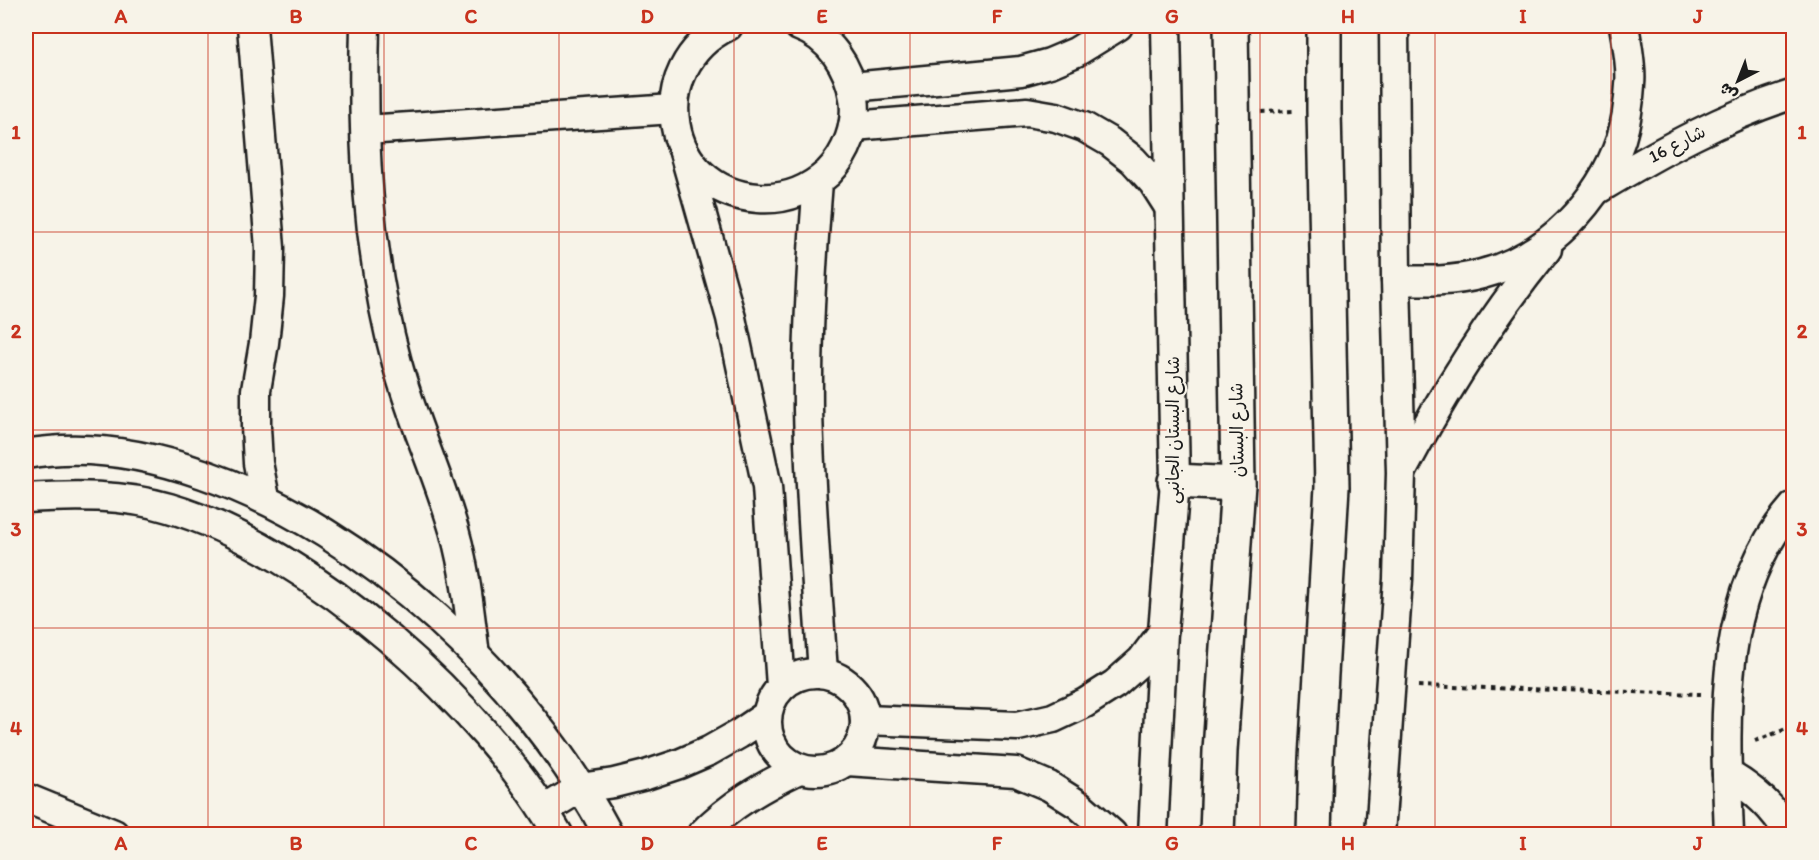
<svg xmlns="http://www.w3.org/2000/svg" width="1819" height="860" viewBox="0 0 1819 860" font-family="Itim,'Playpen Sans Arabic',sans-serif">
<rect width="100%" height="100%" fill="#f7f3e8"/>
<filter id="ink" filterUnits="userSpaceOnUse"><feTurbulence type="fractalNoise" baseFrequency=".0167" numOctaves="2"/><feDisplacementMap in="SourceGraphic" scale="12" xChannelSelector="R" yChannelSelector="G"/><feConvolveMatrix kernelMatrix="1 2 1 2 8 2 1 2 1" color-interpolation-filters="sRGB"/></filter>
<g filter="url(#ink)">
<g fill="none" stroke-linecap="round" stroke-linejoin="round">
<g stroke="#1c1c1c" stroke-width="33">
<g id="street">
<path d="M252,26L270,248L269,296L264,343L256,390V427L258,463L265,498"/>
<path d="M365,26C362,138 367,254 397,363C411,416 434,465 450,517C465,562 469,609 475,655"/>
<path d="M728,26C643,67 663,191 758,198C784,200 808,191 828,173C847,154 858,125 854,98C849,67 830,37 799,26"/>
<path d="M852,87L1021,71L1050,63L1076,52L1118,26"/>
<path d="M853,126L1027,112L1056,117L1084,127L1110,142L1133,160L1153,182L1169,207"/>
<path d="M366,130L673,109"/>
<path d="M684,152L731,318L767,487L781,686"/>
<path d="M818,182C812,257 807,333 808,409C810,497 817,585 823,672"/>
<path d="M1598,189C1660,152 1724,116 1794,94"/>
<path d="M1396,280C1425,281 1453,282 1482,274C1547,257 1600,201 1621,139C1626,123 1629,102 1630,85C1632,68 1627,42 1624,26"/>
<path d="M26,454C86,443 146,454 203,474C370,532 526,680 608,834"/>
<path d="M1402,471C1444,392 1491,318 1547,249"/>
<path d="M26,498C73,495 123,494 169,508C312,550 485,706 558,834"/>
<circle cx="816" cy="722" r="49"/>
<path d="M865,720L1018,726L1053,718L1085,703L1115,684L1142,660L1163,632"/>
<path d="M847,761L1016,772L1049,786L1079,805L1112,834"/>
<path d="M1727,774C1754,789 1774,807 1789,834"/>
<path d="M26,798L114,834"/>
<path d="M544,810L580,788L614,783L646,775L679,764L709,751L739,734L767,715"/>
<path d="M702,834C730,805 763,786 799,769"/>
<path d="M1153,834L1163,632L1175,481L1166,26"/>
<path d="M1380,834L1398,579L1401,473L1396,280L1394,26"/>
<path d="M1729,834C1725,725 1716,594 1794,506"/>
</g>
</g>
<g stroke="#1c1c1c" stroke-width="38">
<g id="secondary">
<path d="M1175,481L1238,484"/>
<path d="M1217,834L1220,751L1238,484L1231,26"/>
<path d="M1314,834L1316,759L1332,487L1324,110V26"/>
</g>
</g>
<g stroke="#1c1c1c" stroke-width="4" stroke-dasharray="4.5 4.5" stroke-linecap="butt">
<path d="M1261,112L1293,111"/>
<path d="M1418,686L1701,694"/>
<path d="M1755,741L1794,726"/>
</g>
<use href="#street" stroke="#f7f3e8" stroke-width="28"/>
<use href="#secondary" stroke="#f7f3e8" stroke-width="33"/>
</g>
</g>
<path fill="none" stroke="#c8321e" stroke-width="1.5" stroke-opacity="0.55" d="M208,26V834M384,26V834M559,26V834M734,26V834M910,26V834M1085,26V834M1260,26V834M1435,26V834M1611,26V834M26,232H1794M26,430H1794M26,628H1794"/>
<g text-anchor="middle" stroke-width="4.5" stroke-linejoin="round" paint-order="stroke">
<g font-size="18" fill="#1c1c1c" stroke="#f7f3e8">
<text transform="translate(1677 144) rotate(-27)" y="6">شارع 16</text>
<text transform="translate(1173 430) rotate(-90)" y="6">شارع البستان الجانبى</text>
<text transform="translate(1237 430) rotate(-91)" y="6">شارع البستان</text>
</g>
</g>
<rect width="1819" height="860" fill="none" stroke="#f7f3e8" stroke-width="66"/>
<g transform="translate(1738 81) rotate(222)" stroke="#f7f3e8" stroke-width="4.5" paint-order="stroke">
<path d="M0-4.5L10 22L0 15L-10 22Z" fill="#1c1c1c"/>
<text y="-9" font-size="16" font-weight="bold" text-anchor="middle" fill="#1c1c1c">ش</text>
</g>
<rect x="33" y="33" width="1753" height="794" fill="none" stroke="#c8321e" stroke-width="2"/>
<g font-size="20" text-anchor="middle" font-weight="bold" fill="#c8321e">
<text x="121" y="23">A</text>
<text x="296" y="23">B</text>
<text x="471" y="23">C</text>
<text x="647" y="23">D</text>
<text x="822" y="23">E</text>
<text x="997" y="23">F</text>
<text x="1172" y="23">G</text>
<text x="1348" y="23">H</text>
<text x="1523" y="23">I</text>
<text x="1698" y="23">J</text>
<text x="16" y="139">1</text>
<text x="1802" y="139">1</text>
<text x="16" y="338">2</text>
<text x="1802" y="338">2</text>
<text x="16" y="536">3</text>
<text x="1802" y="536">3</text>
<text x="16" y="735">4</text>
<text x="1802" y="735">4</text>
<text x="121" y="850">A</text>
<text x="296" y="850">B</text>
<text x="471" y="850">C</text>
<text x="647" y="850">D</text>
<text x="822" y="850">E</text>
<text x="997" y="850">F</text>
<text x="1172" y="850">G</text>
<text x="1348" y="850">H</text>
<text x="1523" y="850">I</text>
<text x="1698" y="850">J</text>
</g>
</svg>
